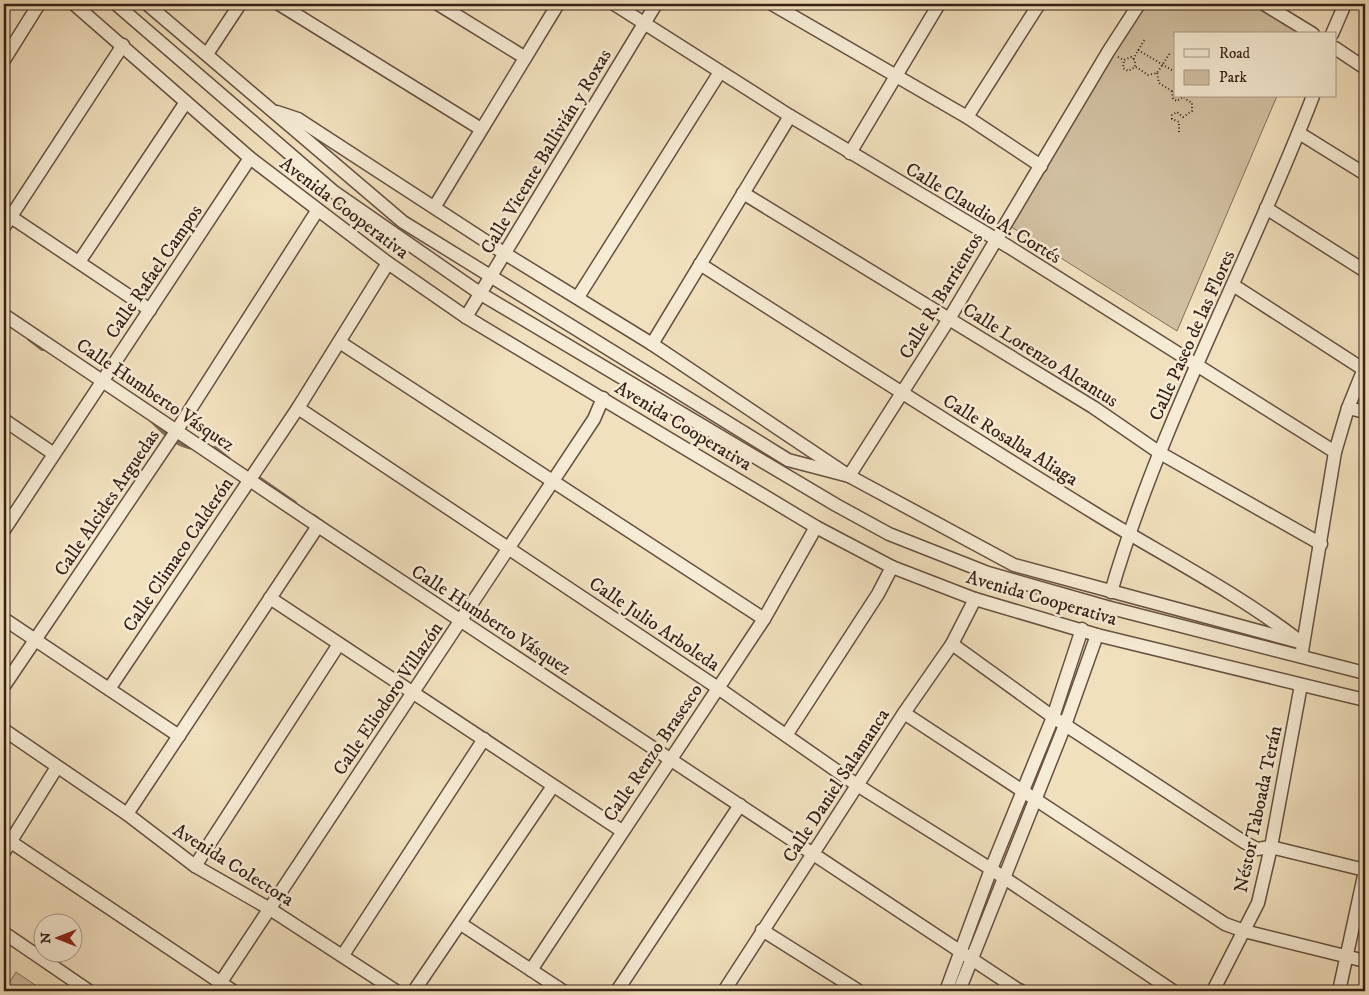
<svg xmlns="http://www.w3.org/2000/svg" width="1369" height="995" viewBox="0 0 1369 995" font-family="'IM FELL DW Pica',serif">
<rect width="100%" height="100%" fill="#f1e0bd"/>
<filter id="stains"><feTurbulence type="fractalNoise" baseFrequency=".004" numOctaves="4"/><feColorMatrix values="0 0 0 0 .2 0 0 0 0 .09 0 0 0 0 .02 0 0 0 .5 -.17"/></filter>
<radialGradient id="worn" r=".72"><stop offset=".6" stop-color="#630" stop-opacity="0"/><stop offset="1" stop-color="#630" stop-opacity=".3"/></radialGradient>
<g fill="#d1bfa1" stroke="#84705c">
<path d="M1137,4H1266L1303,34H1175V96H1277L1177,331L1002,221Z"/>
<path d="M16,972L44,991H4Z"/>
</g>
<g fill="none" stroke-linecap="round" stroke-linejoin="round">
<g stroke="#816c59" stroke-width="4">
<path d="M29,339L42,349H48"/>
<path d="M152,421C163,432 177,447 195,448"/>
<path d="M209,448H215L229,459"/>
<path d="M256,476L295,503"/>
<path d="M314,516L334,531"/>
<path d="M1022,985L1031,991"/>
</g>
<g stroke="#665040" stroke-width="15">
<g id="minor">
<path d="M74,4L250,158L388,263L466,317L816,527L892,567L975,599L1097,635L1365,700"/>
<path d="M116,4L334,192L481,294L836,505L889,534L988,573L1107,607L1365,673"/>
<path d="M147,4L403,222L788,460L849,476L949,319L1108,52L1139,4"/>
<path d="M279,4L481,129"/>
<path d="M438,4L524,57"/>
<path d="M614,4L790,116L1009,247L1335,452"/>
<path d="M772,4L967,117L1041,166"/>
<path d="M1264,4L1313,34"/>
<path d="M1332,34L1345,4"/>
<path d="M1335,48L1365,68"/>
<path d="M207,54L240,4"/>
<path d="M4,60L39,4"/>
<path d="M277,112L298,119L504,253L652,344L849,476L1014,565L1303,643"/>
<path d="M967,117L1039,4"/>
<path d="M1299,133L1365,174"/>
<path d="M850,153L939,4"/>
<path d="M743,193L1093,407L1160,453L1321,544"/>
<path d="M435,206L558,4"/>
<path d="M1266,208L1365,271"/>
<path d="M11,217L150,310"/>
<path d="M4,227L123,45"/>
<path d="M79,262L186,102"/>
<path d="M700,264C831,348 963,432 1096,514C1163,555 1234,591 1297,639"/>
<path d="M1233,285L1363,369"/>
<path d="M578,297L720,72"/>
<path d="M4,315L318,526L1020,991"/>
<path d="M466,317L656,4"/>
<path d="M341,343L764,619"/>
<path d="M652,344L790,116"/>
<path d="M298,408L718,688L857,785L991,869L1173,991"/>
<path d="M1348,408L1365,412"/>
<path d="M4,420L54,454"/>
<path d="M4,530L250,158"/>
<path d="M1111,592C1161,420 1249,263 1313,96"/>
<path d="M270,598L622,831"/>
<path d="M4,619L179,736"/>
<path d="M952,644L1053,717L1244,842L1257,849L1271,847L1365,870"/>
<path d="M1302,651L1335,452L1348,408L1365,366"/>
<path d="M4,686L177,430L317,211"/>
<path d="M109,689L298,408L388,263"/>
<path d="M904,713L1225,924L1244,931L1365,961"/>
<path d="M4,730L127,814L195,866L270,909L396,991"/>
<path d="M787,734L878,594L892,567"/>
<path d="M127,814L318,526"/>
<path d="M11,842L233,991"/>
<path d="M4,852L57,767"/>
<path d="M195,866L339,644"/>
<path d="M461,924L563,991"/>
<path d="M762,930L859,991"/>
<path d="M4,933L89,991"/>
<path d="M343,955L484,739"/>
<path d="M531,970L764,619L816,527"/>
<path d="M215,991L594,419L603,398"/>
<path d="M414,991L553,786"/>
<path d="M617,991L740,805"/>
<path d="M724,991L904,713L952,644L975,599"/>
<path d="M946,991L991,869L1053,717L1082,629"/>
<path d="M959,991L1065,725L1097,635"/>
<path d="M1213,991L1258,903L1271,847L1301,685"/>
<path d="M1339,991L1365,871"/>
</g>
</g>
<g stroke="#372017" stroke-width="2" stroke-dasharray="1 2.5" stroke-linecap="butt">
<path d="M1138,50L1175,72"/>
<path d="M1118,57L1124,60L1131,57L1135,60V67L1128,71L1123,68L1124,60"/>
<path d="M1133,59L1145,39"/>
<path d="M1136,67L1148,75L1157,73L1170,53"/>
<path d="M1157,73L1159,83L1175,93"/>
<path d="M1172,91L1173,99L1177,101L1184,96"/>
<path d="M1179,132V122L1172,119V115L1177,112L1183,117L1192,111V103L1184,98"/>
</g>
<use href="#minor" stroke="#f6ebd4" stroke-width="12"/>
</g>
<g text-anchor="middle" stroke-width="5" stroke-linejoin="round" paint-order="stroke">
<g font-size="19" fill="#372017" stroke="#f6ebd4">
<text transform="translate(545 151) rotate(-59)" y="7">Calle Vicente Ballivián y Roxas</text>
<text transform="translate(345 207) rotate(37)" y="7">Avenida Cooperativa</text>
<text transform="translate(984 212) rotate(31)" y="7">Calle Claudio A. Cortés</text>
<text transform="translate(153 271) rotate(-56)" y="7">Calle Rafael Campos</text>
<text transform="translate(940 295) rotate(-59)" y="7">Calle R. Barrientos</text>
<text transform="translate(1191 335) rotate(-66)" y="7">Calle Paseo de las Flores</text>
<text transform="translate(1041 354) rotate(32)" y="7">Calle Lorenzo Alcantus</text>
<text transform="translate(156 394) rotate(34)" y="7">Calle Humberto Vásquez</text>
<text transform="translate(684 425) rotate(31)" y="7">Avenida Cooperativa</text>
<text transform="translate(1011 439) rotate(32)" y="7">Calle Rosalba Aliaga</text>
<text transform="translate(106 502) rotate(-56)" y="7">Calle Alcides Arguedas</text>
<text transform="translate(177 554) rotate(-56)" y="7">Calle Climaco Calderón</text>
<text transform="translate(1042 597) rotate(16)" y="7">Avenida Cooperativa</text>
<text transform="translate(492 619) rotate(33)" y="7">Calle Humberto Vásquez</text>
<text transform="translate(655 623) rotate(34)" y="7">Calle Julio Arboleda</text>
<text transform="translate(387 698) rotate(-56)" y="7">Calle Eliodoro Villazón</text>
<text transform="translate(652 752) rotate(-56)" y="7">Calle Renzo Brasesco</text>
<text transform="translate(835 785) rotate(-57)" y="7">Calle Daniel Salamanca</text>
<text transform="translate(1257 809) rotate(-78)" y="7">Néstor Taboada Terán</text>
<text transform="translate(234 864) rotate(32)" y="7">Avenida Colectora</text>
</g>
</g>
<rect width="1369" height="995" fill="none" stroke="#f1e0bd" stroke-width="20"/>
<rect x="5" y="5" width="1359" height="985" fill="none" stroke="#372017" stroke-width="2.5"/>
<rect x="10" y="10" width="1349" height="975" fill="none" stroke="#372017"/>
<rect x="1174" y="32" width="162" height="65" fill="#f6ebd4" stroke="#aa9a88"/>
<rect x="1184" y="49" width="25" height="8" fill="#f6ebd4" stroke="#aa9a88"/>
<text x="1219" y="58" font-size="15" fill="#372017">Road</text>
<rect x="1184" y="70" width="25" height="15" fill="#d1bfa1" stroke="#aa9a88"/>
<text x="1219" y="82" font-size="15" fill="#372017">Park</text>
<g transform="translate(58 938) rotate(270)"><circle r="24" fill="#f6ebd4" stroke="#aa9a88"/>
<path d="M0-4L9 19L0 12L-9 19Z" fill="#8f2418"/>
<text y="-8" font-size="14" font-weight="bold" text-anchor="middle" fill="#372017">N</text>
</g>
<rect width="100%" height="100%" filter="url(#stains)"/>
<rect width="100%" height="100%" fill="url(#worn)"/>
</svg>
